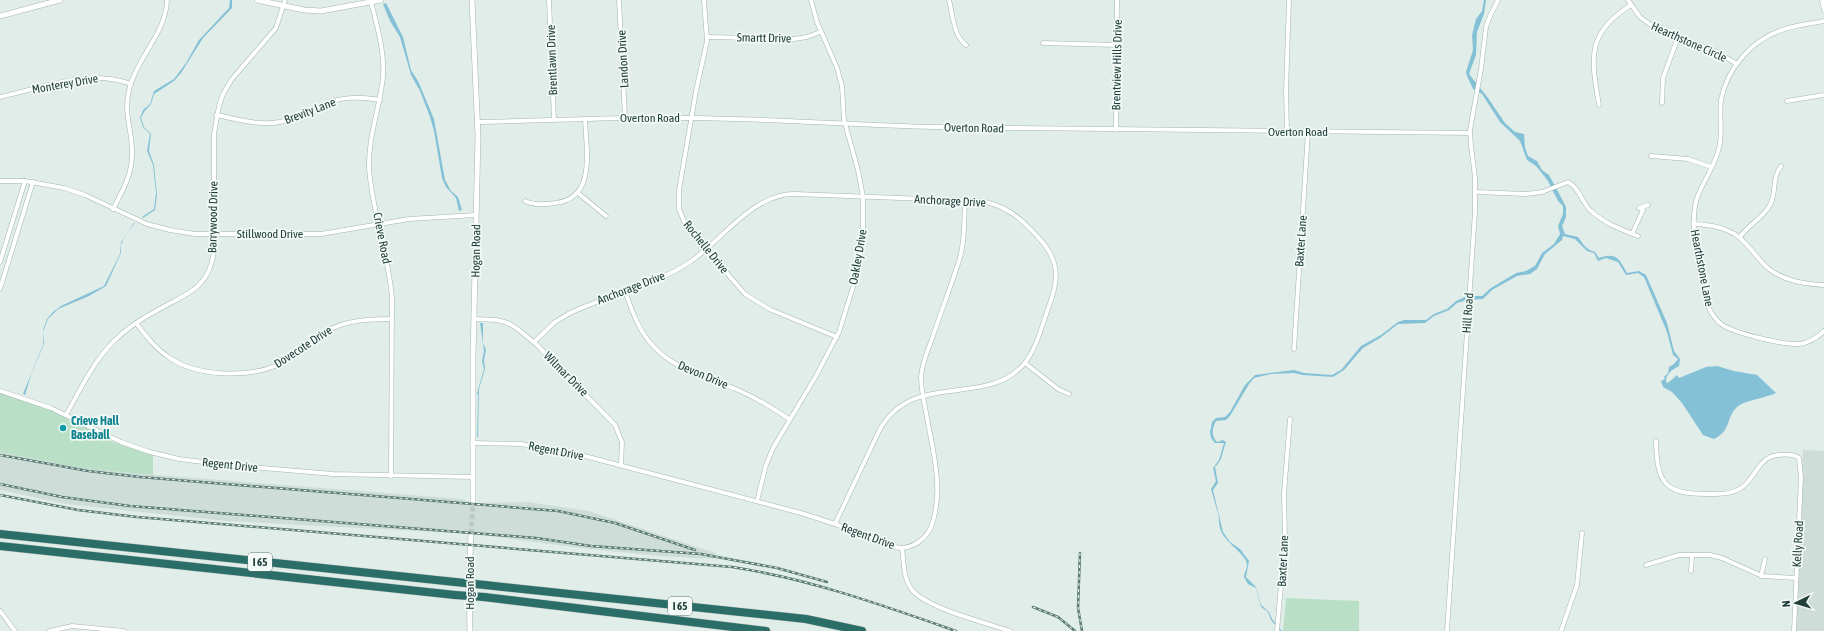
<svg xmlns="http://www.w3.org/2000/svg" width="1824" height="631" viewBox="0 0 1824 631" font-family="'Asap Condensed',sans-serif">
<rect width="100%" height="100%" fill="#e1ede9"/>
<g fill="#cfddd8">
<path d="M1803,450L1824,451V631H1796Z"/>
<path d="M0,452L84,468L143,474L462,499L469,502L475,503L528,502L589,511L715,553L714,559L659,556L580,548L474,534L226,521L66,504L0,490Z"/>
</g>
<g fill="#b9e0c7">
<path d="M0,393L49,409L113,442L153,455V475L82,468L0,452Z"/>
<path d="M1286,598L1359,601V631H1283Z"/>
</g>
<g fill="#85c1d6">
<path d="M230,0H232V8L203,38L181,73L174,81L154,94L151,104L144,112L141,118L144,127L151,134L149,151L154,165L157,195L155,210L143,218L142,217L154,209L156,193L153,165L147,151L150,134L143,127L140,118L143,110L150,104L154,91L174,79L186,63L199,40L229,8Z"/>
<path d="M1484,0H1486L1484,14L1477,32L1476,55L1469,74L1488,98L1505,123L1515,132L1524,134L1525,147L1528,156L1537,161L1542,170L1549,175L1562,199L1566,207V217L1562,226L1565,234L1578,237C1584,245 1585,249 1595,252L1599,258C1617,252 1619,259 1627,273L1639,271L1646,275L1667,323L1674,351L1680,359L1679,366C1672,370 1666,373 1666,382L1668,383L1677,375L1679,378L1706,367L1717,366L1734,371L1757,375L1776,393C1764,399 1747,399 1737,407C1725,419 1732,430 1714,439L1703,435L1682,403L1672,392L1663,387L1661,381L1665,379L1664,377L1668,373L1669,367L1674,364L1678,359L1673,355L1667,332L1644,277L1638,273L1626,275L1618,262L1606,258L1598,261L1594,253L1587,251L1575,239L1563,236L1562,240L1545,254L1537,269L1530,274L1517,276L1492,290L1483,299L1467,300L1457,303L1449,310L1434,316L1425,323L1398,324L1380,338L1363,348L1344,370L1333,377L1303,375L1294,373L1271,374L1254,378L1249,384L1230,416L1226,420L1216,421C1212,428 1211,436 1217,442L1223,440L1226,442C1222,452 1223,460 1215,467L1218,483L1213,490L1223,532L1230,542L1240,549L1249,561L1246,577L1256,587L1261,605L1269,612L1272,619L1282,631H1280L1271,620L1268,612L1261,607L1256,588L1248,584L1244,577C1244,573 1247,569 1247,565C1248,556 1225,542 1221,531C1218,525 1220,516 1217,510C1215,503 1213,496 1211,489L1216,481L1213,468L1219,460L1224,443H1215L1211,438L1210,432L1212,422L1216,418L1225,417L1230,412L1245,385L1255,375L1294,370L1304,373L1332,375L1341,370L1361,346L1381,335L1398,322L1404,320H1426L1434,314L1447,309L1456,301L1467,296H1482L1491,288L1516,273L1526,271L1535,266L1542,253L1554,244L1560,234L1558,226L1563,214V206L1558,201L1548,181L1536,166L1527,160L1520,141L1500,122L1482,94L1473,89L1467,76L1466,72L1473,50L1472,35L1476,19L1482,11Z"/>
<path d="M386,3L403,37L411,70L418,81L434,119L445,180L451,191L458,197L462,210L459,211L456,198L446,187L442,178L434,131L430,117L420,91L411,75L400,37L390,21L383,4Z"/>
<path d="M134,223H135L124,237L121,245V253L106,286L89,296L58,309L48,319L43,332L44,344L31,375L25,395L23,394L43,345V330L47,319L53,312L61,306L104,286L120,254L121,242Z"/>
<path d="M480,323H483V343L486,350L484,360L485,369L479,389L478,437H477L478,396L477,393L484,369L482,361L484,351Z"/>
</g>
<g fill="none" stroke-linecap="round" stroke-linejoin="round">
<path stroke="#bacac6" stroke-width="5" stroke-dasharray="5 2.5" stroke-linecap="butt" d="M471,534L473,502"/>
<g stroke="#a3b5b1" stroke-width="5">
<g id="minor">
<path d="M549,0L554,120"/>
<path d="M619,0L625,117"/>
<path d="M704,0L707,41L696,91L679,190V209L686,226L745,294L769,309L837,337"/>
<path d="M949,0C953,15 953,35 966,45"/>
<path d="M1628,0L1640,17L1648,23L1665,32L1715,51L1737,64"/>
<path d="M1822,0L1824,10"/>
<path d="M371,2C377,26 385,52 383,77C380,107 368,137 369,168C372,211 388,253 392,297L391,476"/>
<path d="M1824,21C1810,24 1796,25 1782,30C1752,40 1727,68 1721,100C1719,116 1723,133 1719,148C1715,166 1703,181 1697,198C1688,226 1700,278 1708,306C1711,313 1715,319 1721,324C1733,333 1783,345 1799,344C1809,343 1817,338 1824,331"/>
<path d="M707,37L794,39L807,37L820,32"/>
<path d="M1043,43L1117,45"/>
<path d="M0,97C43,88 88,68 131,84"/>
<path d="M1787,101L1824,95"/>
<path d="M1662,103L1663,78L1678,37"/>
<path d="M1599,105C1591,58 1586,33 1631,5"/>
<path d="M216,115C237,119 259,126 280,122C297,119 310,110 325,104C343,96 361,97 380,100"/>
<path d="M478,122C550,121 621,116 693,118C774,119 854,125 935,127L1470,133"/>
<path d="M1116,130L1117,0"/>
<path d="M1287,131L1286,91L1289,0"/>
<path d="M1651,156L1688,159L1711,167"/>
<path d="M0,181H25L64,188L85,195L147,224L170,230L195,234H321L409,219L476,215"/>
<path d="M1476,192L1526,194L1542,192L1568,182C1579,187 1582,203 1591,211C1604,223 1622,230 1638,236"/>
<path d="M578,193L606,216"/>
<path d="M525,201C535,206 545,204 555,203C597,199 586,148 585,119"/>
<path d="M113,209C122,192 132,175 132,155C133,130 122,113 130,86C139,55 166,33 167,0"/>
<path d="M1693,224C1713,225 1733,228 1746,244C1754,252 1760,262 1769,269C1785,281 1804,284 1824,285"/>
<path d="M1632,234L1643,210L1639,208L1648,205"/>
<path d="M1740,237C1748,225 1763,218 1770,205C1777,192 1771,180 1781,166"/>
<path d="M0,262L25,181"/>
<path d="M0,289L33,182"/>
<path d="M625,291C631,308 637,326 648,340C671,370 706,376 738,390C756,398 773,408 789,419"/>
<path d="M474,319L497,320L508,323L519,330L537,345L615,425L622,442L621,465"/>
<path d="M136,323C146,336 156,349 170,358C196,376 246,378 275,366C289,360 300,349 312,340C337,321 362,319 392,319"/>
<path d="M534,342L555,322L570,313C608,295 656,285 690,262C722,240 754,193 795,194L979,201C1004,204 1021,218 1037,236C1059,259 1060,277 1049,306C1042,325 1037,348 1024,364C985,409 912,369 879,431L835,524"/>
<path d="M1294,349L1308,132"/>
<path d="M1025,363L1058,389L1069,394"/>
<path d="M0,391L51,408L121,442L150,452L179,459L227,465L333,474L473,477"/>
<path d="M66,415C80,390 93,362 114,341C126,329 141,319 156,311C184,294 209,291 214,251V134L219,106L223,94L232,79L276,28L285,0"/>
<path d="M1656,441C1657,481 1663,494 1705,494C1717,494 1730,495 1741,488C1753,481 1757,463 1770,457C1777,454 1793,453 1799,458L1801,477L1794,631"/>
<path d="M472,443L521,444L577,454L801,513L835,524L894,547C912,551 929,538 933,521C944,485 931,443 925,407C923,397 921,387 921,377C922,364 927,351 932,339C940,314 950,289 958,264C965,244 964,222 965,201"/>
<path d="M757,501L766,465L773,448L816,376L839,332L853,287L863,240V197L858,170L844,120L842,86L837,68L817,22L811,0"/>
<path d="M902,548C904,561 903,576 910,587C921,607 987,623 1010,631"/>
<path d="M1646,565L1679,555H1710L1722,558L1762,576L1796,578"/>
<path d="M1691,571L1692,555"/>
<path d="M1761,576L1765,559"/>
<path d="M0,611L15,631"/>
<path d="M50,631L72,626L124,631"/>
<path d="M1277,631L1285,539L1284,493L1290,419"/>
<path d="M1447,631L1475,212V177L1471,146L1470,130L1481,69L1486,27L1490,16L1498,0"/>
<path d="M1561,631L1577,585L1582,533"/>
</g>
</g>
<g stroke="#a3b5b1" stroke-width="6">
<g id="tertiary">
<path d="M257,0L304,10L321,11L381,0"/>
<path d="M472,0L478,136L473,357V502"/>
<path d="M0,16L60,0"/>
<path d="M470,631L469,578L471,534"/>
</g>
</g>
<g stroke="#c1c9c8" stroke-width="9">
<g id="motorway">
<path d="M0,534L455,582"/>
<path d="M0,546L455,595"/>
<path d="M485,585L806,619L862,631"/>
<path d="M484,597L766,631"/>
</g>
</g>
<use href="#minor" stroke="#fff" stroke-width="4"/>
<use href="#tertiary" stroke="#fff" stroke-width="5"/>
<use href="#motorway" stroke="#2a6e67" stroke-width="8"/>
<g stroke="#5b7b75" stroke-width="2.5">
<g id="rail">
<path d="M0,455L88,471L140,477L558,511L615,523L695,550"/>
<path d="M0,484L62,497L130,506L536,538L591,546L701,554L777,568L827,582"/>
<path d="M0,495L78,510L137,517L732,567C810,579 882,605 956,631"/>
<path d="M1080,553L1078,608L1082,631"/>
<path d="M1033,607L1058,617L1075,631"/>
</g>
</g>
<use href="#rail" stroke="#f2f9f6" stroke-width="1" stroke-dasharray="3" stroke-linecap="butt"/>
<g stroke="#c1c9c8" stroke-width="9" stroke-linecap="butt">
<g id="motorway-bridge">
<path d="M455,582L485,585"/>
<path d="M455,595L484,597"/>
</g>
</g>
<use href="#motorway-bridge" stroke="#2a6e67" stroke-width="8"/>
</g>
<circle fill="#0f9aa8" stroke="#f2f9f6" stroke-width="1.5" cx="63" cy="428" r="4"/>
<g text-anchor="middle" stroke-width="3.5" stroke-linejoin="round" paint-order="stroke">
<g fill="#f2f9f6" stroke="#5f7772" stroke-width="1">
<rect x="248" y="553" width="24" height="18" rx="3"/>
<rect x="668" y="597" width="24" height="18" rx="3"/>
</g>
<g font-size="11" font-weight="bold" fill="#203f3a">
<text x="260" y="566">I 65</text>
<text x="680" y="610">I 65</text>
</g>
<g font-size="12" fill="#203f3a" stroke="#f2f9f6">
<text transform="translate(764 38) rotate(1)" y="4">Smartt Drive</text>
<text transform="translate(1689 42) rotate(24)" y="4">Hearthstone Circle</text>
<text transform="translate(623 59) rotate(-93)" y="4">Landon Drive</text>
<text transform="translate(552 60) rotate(-92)" y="4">Brentlawn Drive</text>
<text transform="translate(1117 65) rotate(-89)" y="4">Brentview Hills Drive</text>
<text transform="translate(65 84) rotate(-10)" y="4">Monterey Drive</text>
<text transform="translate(310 111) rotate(-21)" y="4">Brevity Lane</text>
<text x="650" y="122">Overton Road</text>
<text transform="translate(974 128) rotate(1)" y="4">Overton Road</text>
<text x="1298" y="136">Overton Road</text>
<text transform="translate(950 201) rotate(3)" y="4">Anchorage Drive</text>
<text transform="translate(213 217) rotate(-89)" y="4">Barrywood Drive</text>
<text x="270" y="238">Stillwood Drive</text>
<text transform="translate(382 238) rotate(79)" y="4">Crieve Road</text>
<text transform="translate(1301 241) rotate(-86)" y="4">Baxter Lane</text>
<text transform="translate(706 247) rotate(51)" y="4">Rochelle Drive</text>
<text transform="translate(476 251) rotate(-89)" y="4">Hogan Road</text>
<text transform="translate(858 257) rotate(-80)" y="4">Oakley Drive</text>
<text transform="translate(1702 268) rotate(79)" y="4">Hearthstone Lane</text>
<text transform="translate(631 288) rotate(-21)" y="4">Anchorage Drive</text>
<text transform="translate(1468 313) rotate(-86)" y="4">Hill Road</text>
<text transform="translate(303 347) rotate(-33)" y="4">Dovecote Drive</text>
<text transform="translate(566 374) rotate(45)" y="4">Wilmar Drive</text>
<text transform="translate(703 375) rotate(23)" y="4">Devon Drive</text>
<text transform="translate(556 451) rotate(11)" y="4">Regent Drive</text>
<text transform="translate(230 465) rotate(6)" y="4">Regent Drive</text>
<text transform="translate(868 536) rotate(20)" y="4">Regent Drive</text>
<text transform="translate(1798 544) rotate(-87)" y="4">Kelly Road</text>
<text transform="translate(1283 561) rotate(-87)" y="4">Baxter Lane</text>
<text transform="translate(470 583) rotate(-90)" y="4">Hogan Road</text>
</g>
<g font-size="12" font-weight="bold" fill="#0d838f" stroke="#f2f9f6" text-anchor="start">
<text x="71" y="425">Crieve Hall<tspan x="71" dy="14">Baseball</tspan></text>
</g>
</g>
<g transform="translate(1796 603) rotate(265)" stroke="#f2f9f6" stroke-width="3" paint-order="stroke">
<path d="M0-3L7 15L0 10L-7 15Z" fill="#203f3a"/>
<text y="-6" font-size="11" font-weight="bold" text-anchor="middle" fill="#203f3a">N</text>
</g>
</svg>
